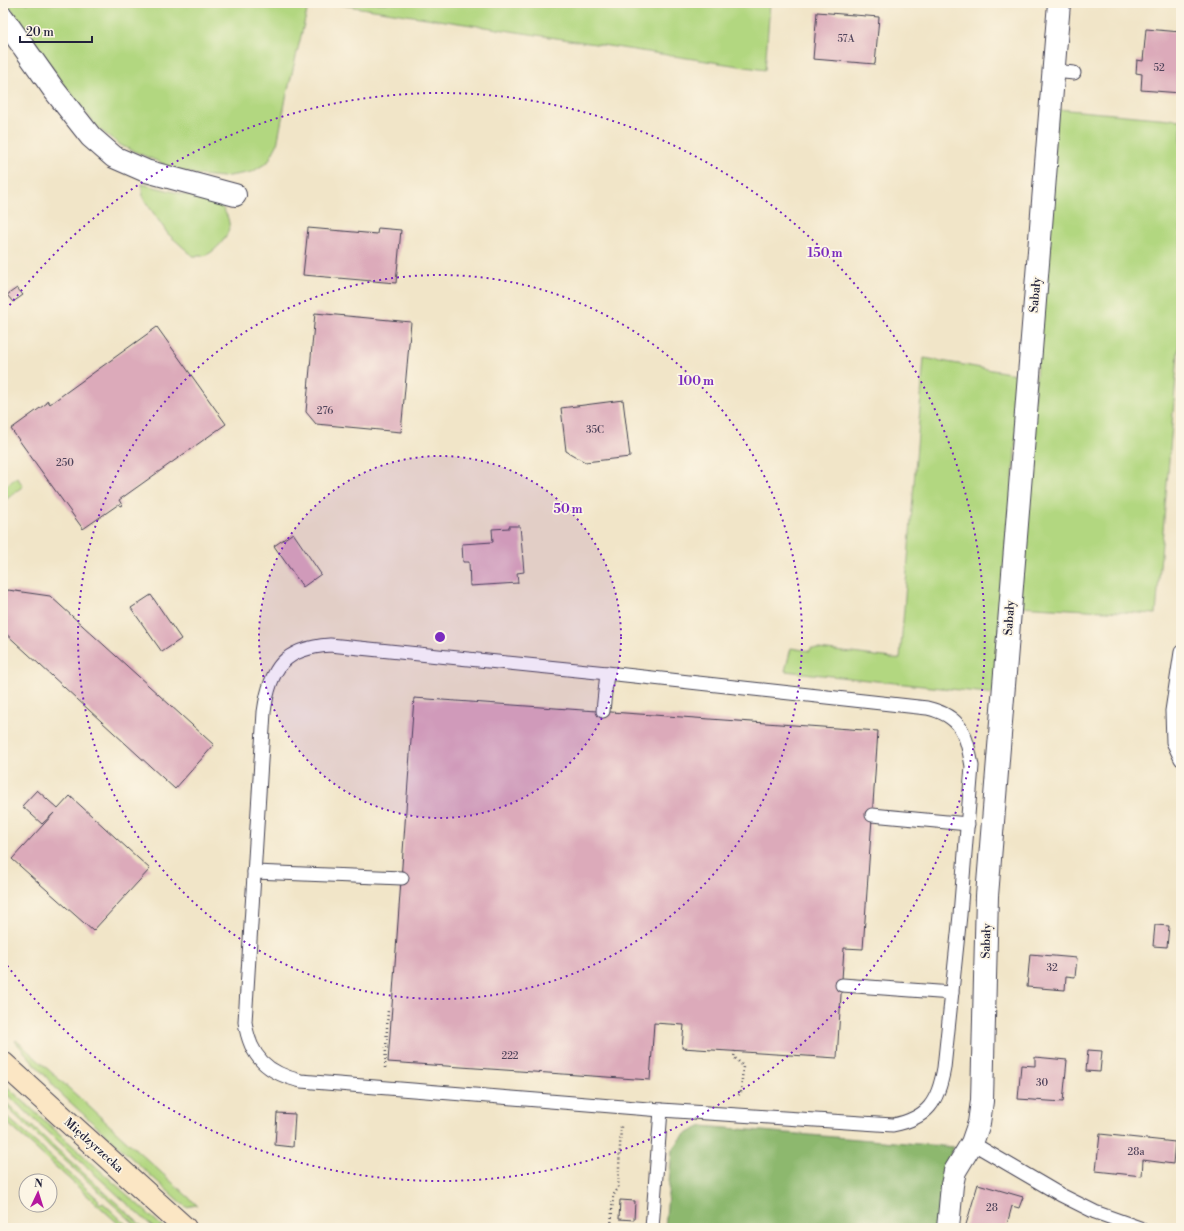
<svg xmlns="http://www.w3.org/2000/svg" width="1184" height="1231" viewBox="0 0 1184 1231" font-family="'Libre Bodoni',serif">
<rect width="100%" height="100%" fill="#fcf5e5"/>
<filter id="ink" filterUnits="userSpaceOnUse"><feTurbulence type="fractalNoise" baseFrequency=".025" numOctaves="2"/><feDisplacementMap in="SourceGraphic" scale="8" xChannelSelector="R" yChannelSelector="G"/><feConvolveMatrix kernelMatrix="1 2 1 2 8 2 1 2 1" color-interpolation-filters="sRGB"/></filter>
<filter id="wash" filterUnits="userSpaceOnUse"><feTurbulence type="fractalNoise" baseFrequency=".012" numOctaves="4" result="noise"/><feDisplacementMap in="SourceGraphic" scale="16" xChannelSelector="R" yChannelSelector="G"/><feGaussianBlur stdDeviation="0.9" result="paint"/><feColorMatrix in="noise" values="0 0 0 0 0 0 0 0 0 0 0 0 0 0 0 0 0 1.4 0 .05"/><feComposite in="paint" operator="in"/></filter>
<g filter="url(#wash)">
<rect width="100%" height="100%" fill="#f1e5c8"/>
<g fill="#b2d780" stroke="#6a7c5e">
<path d="M7,3H309L286,98L277,145L268,162L252,172L223,177L198,175L173,168L122,146L99,129L65,86Z"/>
<path d="M328,3H770L765,70Z"/>
<path d="M1057,109L1181,120V318L1156,614L1018,606Z"/>
<path d="M142,184L219,203C223,209 228,215 229,223C232,234 214,254 203,256C200,256 196,256 193,256L168,234L143,198Z"/>
<path d="M924,358L1021,375L996,694L785,671L791,648L810,651L811,648L900,659Z"/>
<path d="M17,477L23,486L3,502V488Z"/>
<path d="M16,1040L197,1205L186,1207L181,1203L60,1093L15,1041Z"/>
<path d="M3,1083L164,1228H154L3,1091Z"/>
<path d="M3,1100L144,1228H139L3,1104Z"/>
<path d="M3,1113L99,1200L98,1201L100,1204L102,1202L130,1228H123L3,1119Z"/>
</g>
<path fill="#8db86e" stroke="#586d54" d="M702,1126L954,1147C940,1175 940,1197 939,1228H665L672,1150L684,1135Z"/>
<g id="blocks">
<g fill="#dcaaba">
<path d="M817,12L879,17L875,64L813,59Z"/>
<path d="M1146,29L1181,32V93L1141,90L1142,74L1136,73L1137,60L1143,61Z"/>
<path d="M308,228L377,234L378,228L401,230L396,283L303,275Z"/>
<path d="M17,288L23,295L13,302L7,295Z"/>
<path d="M315,313L411,322L401,432L316,424L306,412Z"/>
<path d="M157,327L226,424L119,500L122,505L120,506L119,504L83,529L11,429L47,403V400L50,404Z"/>
<path d="M623,400L630,457L585,462L566,451L561,408Z"/>
<path d="M509,526H520L524,572L517,573L518,583L470,586L469,562H463L462,544L493,542L492,529L509,528Z"/>
<path d="M293,533L321,574L303,587L274,546Z"/>
<path d="M8,590L50,596L214,745L175,789L3,631V596Z"/>
<path d="M151,595L181,639L162,652L131,608Z"/>
<path d="M414,698L878,731L863,949L844,948L837,1058L682,1048L684,1025L654,1023L650,1080L388,1062Z"/>
<path d="M37,790L58,809L70,796L150,869L93,931L12,859L54,813L42,824L22,806Z"/>
<path d="M1155,925L1169,926L1167,947L1153,946Z"/>
<path d="M1030,954L1077,958L1075,977L1066,976L1065,990L1027,987Z"/>
<path d="M1088,1050L1102,1051L1100,1072L1086,1071Z"/>
<path d="M1035,1057L1067,1060L1063,1102L1018,1099L1021,1065L1035,1066Z"/>
<path d="M277,1113L295,1114L293,1147L275,1145Z"/>
<path d="M1100,1134L1175,1142L1173,1164L1143,1160L1142,1176L1096,1171Z"/>
<path d="M978,1184L1023,1197L1019,1208L1012,1206L1006,1228H965Z"/>
<path d="M620,1200L635,1201L634,1220L619,1219Z"/>
</g>
</g>
</g>
<g filter="url(#ink)">
<use href="#blocks" fill-opacity="0" stroke="#413f50" stroke-width="1"/>
<g fill="none" stroke-linecap="round" stroke-linejoin="round">
<g stroke="#413f50" stroke-width="15">
<g id="lane">
<path d="M1054,71L1074,73"/>
<path d="M330,645L607,673L927,708C962,716 966,734 972,766L960,915L944,1068C938,1102 928,1118 893,1125L661,1110L301,1081C267,1073 250,1057 245,1022L264,712C270,668 284,648 330,645Z"/>
<path d="M1181,652L1172,711L1173,742L1181,759"/>
<path d="M603,711L607,673"/>
<path d="M872,815L968,824"/>
<path d="M254,872L402,878"/>
<path d="M842,985L952,993"/>
<path d="M972,1143L1061,1195L1095,1212L1140,1228"/>
<path d="M652,1228L661,1110"/>
</g>
</g>
<g stroke="#413f50" stroke-width="24">
<g id="street">
<path d="M3,18L54,90L91,137L114,157L146,171L235,195"/>
<path d="M948,1228L952,1185L955,1171L972,1143L979,1123L982,1101L987,896L1059,3"/>
</g>
</g>
<g stroke="#413f50" stroke-width="24">
<path id="secondary" d="M3,1063L185,1228"/>
</g>
<g stroke="#413f50" stroke-width="2.5" stroke-dasharray="1 3" stroke-linecap="butt">
<path d="M735,1051L734,1057L743,1066L741,1093L737,1096"/>
<path d="M385,1068L388,1009"/>
<path d="M600,1225L628,1228"/>
<path d="M611,1226L613,1196L618,1188L621,1126"/>
</g>
<use href="#lane" stroke="#fff" stroke-width="13"/>
<use href="#street" stroke="#fff" stroke-width="22"/>
<use href="#secondary" stroke="#fbe6c4" stroke-width="22"/>
</g>
</g>
<circle cx="440" cy="637" r="181" fill="#7b2cbf" fill-opacity=".12"/>
<g fill="none" stroke="#7b2cbf" stroke-width="2" stroke-dasharray="2 4">
<circle cx="440" cy="637" r="181"/>
<circle cx="440" cy="637" r="362"/>
<path d="M6 310A544 544 0 1 1 6 964"/>
</g>
<g text-anchor="middle" stroke-width="3.5" stroke-linejoin="round" paint-order="stroke">
<g font-size="10" fill="#50445b">
<text x="846" y="42">57A</text>
<text x="1159" y="71">52</text>
<text x="325" y="414">276</text>
<text x="595" y="433">35C</text>
<text x="65" y="466">250</text>
<text x="1052" y="971">32</text>
<text x="510" y="1059">222</text>
<text x="1042" y="1086">30</text>
<text x="1136" y="1155">28a</text>
<text x="992" y="1211">28</text>
</g>
<g font-size="12" fill="#22223b" stroke="#fcf5e5">
<text transform="translate(1035 295) rotate(-85)" y="4">Sabały</text>
<text transform="translate(1009 618) rotate(-86)" y="4">Sabały</text>
<text transform="translate(986 941) rotate(-88)" y="4">Sabały</text>
<text transform="translate(94 1145) rotate(42)" y="4">Międzyrzecka</text>
</g>
</g>
<circle cx="440" cy="637" r="6" fill="#7b2cbf" stroke="#fcf5e5" stroke-width="2"/>
<g font-size="12" text-anchor="middle" font-weight="bold" fill="#7b2cbf" stroke="#fcf5e5" stroke-width="3.5" stroke-linejoin="round" paint-order="stroke">
<text x="825" y="257">150 m</text>
<text x="696" y="385">100 m</text>
<text x="568" y="513">50 m</text>
</g>
<rect width="1184" height="1231" fill="none" stroke="#fcf5e5" stroke-width="16"/>
<g transform="translate(38 1193) rotate(4)"><circle r="19" fill="#fcf5e5" stroke="#a5a1a1"/>
<path d="M0-3L7 15L0 10L-7 15Z" fill="#b5179e"/>
<text y="-6" font-size="11" font-weight="bold" text-anchor="middle" fill="#22223b">N</text>
</g>
<path d="M20 36v6h72v-6" fill="none" stroke="#22223b" stroke-width="2"/>
<text x="26" y="36" font-size="12" fill="#22223b" stroke="#fcf5e5" stroke-width="3" paint-order="stroke">20 m</text>
</svg>
